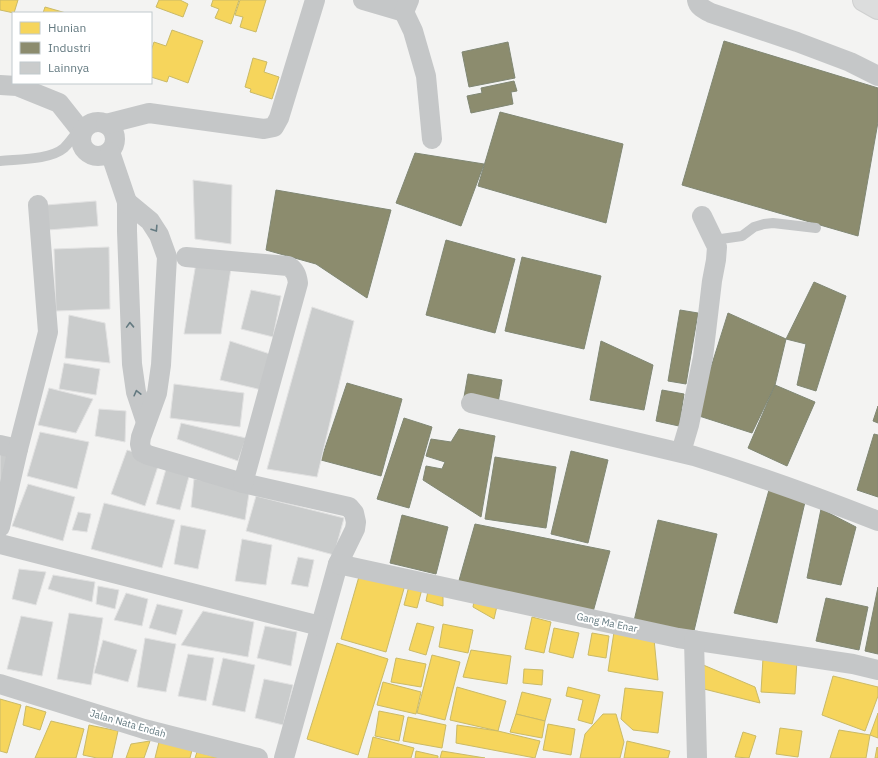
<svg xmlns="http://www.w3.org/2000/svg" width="878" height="758" viewBox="0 0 878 758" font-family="'IBM Plex Sans',sans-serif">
<rect width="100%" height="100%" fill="#f3f3f2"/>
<g fill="#f6d55c" stroke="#caba67">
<path d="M0,0H18L14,13L0,10Z"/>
<path d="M159,0H180L188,4L183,17L156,7Z"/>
<path d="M213,0H239L231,24L215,18L219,9L211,6Z"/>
<path d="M240,0H266L256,32L240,27L243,17L235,15Z"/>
<path d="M45,7L66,13H43Z"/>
<path d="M172,30L203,41L188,83L169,76L167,82L151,77V51L154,42L166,46Z"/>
<path d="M253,58L267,62L264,72L279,77L272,99L250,92L251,89L245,87Z"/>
<path d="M360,573L405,585L386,652L341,639Z"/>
<path d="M409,586L422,589L417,608L404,605Z"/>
<path d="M428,591L443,596V606L426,601Z"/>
<path d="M474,601L497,606L494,619L473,607Z"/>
<path d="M532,617L551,622L544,653L525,649Z"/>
<path d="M417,623L434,627L426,655L409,650Z"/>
<path d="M443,624L473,630L468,653L439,647Z"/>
<path d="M554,628L579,633L573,658L549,652Z"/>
<path d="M614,632L654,639L658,680L608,671Z"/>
<path d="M592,633L609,636L606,658L588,655Z"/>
<path d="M337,643L388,659L358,755L307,739Z"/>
<path d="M471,650L511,656L507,684L463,677Z"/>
<path d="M432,655L460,662L445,720L417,713Z"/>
<path d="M396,658L426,664L421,687L391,682Z"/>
<path d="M763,658L797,660L795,694L761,692Z"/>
<path d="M701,664L755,687L760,703L704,689Z"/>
<path d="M524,669L543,670L542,685L523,683Z"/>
<path d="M833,676L878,687V696L865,731L822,715Z"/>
<path d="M383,682L421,692L416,714L377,705Z"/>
<path d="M457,687L506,701L498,731L450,720Z"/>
<path d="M568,687L600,695L592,724L578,720L583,700L566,696Z"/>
<path d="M625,688L663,692L658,733L633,730L621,719Z"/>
<path d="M522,692L551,699L545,721L516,714Z"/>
<path d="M0,699L21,705L7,753L0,751Z"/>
<path d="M26,706L46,712L40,730L23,725Z"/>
<path d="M379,711L404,716L399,741L375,736Z"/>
<path d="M878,713V738L870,735Z"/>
<path d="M516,714L545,721L542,738L510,732Z"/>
<path d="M603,714H616L624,742L620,758H580L585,734Z"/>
<path d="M408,717L446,725L442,748L403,741Z"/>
<path d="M51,721L84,729L76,758H35Z"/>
<path d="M548,724L575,729L571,755L543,750Z"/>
<path d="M89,725L118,731L112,758H97L83,755Z"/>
<path d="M457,725L498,731L540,741L535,758L456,743Z"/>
<path d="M780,728L802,731L798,757L776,754Z"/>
<path d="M839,730L870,735L866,758H830Z"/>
<path d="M743,732L756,736L749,758L735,757Z"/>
<path d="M373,737L414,748L411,758H368Z"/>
<path d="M150,741L144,758H126L131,744Z"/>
<path d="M627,741L670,751L668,758H624Z"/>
<path d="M159,742L192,750L190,758H155Z"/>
<path d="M877,747L878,748V758H875Z"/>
<path d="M416,751L438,756V758H415Z"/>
<path d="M442,751L485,758H440Z"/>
<path d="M197,752L221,758H195Z"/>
</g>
<g fill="#8c8c6e" stroke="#808774">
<path d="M724,41L878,88V122L858,236L682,185Z"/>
<path d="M508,42L515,78L469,87L462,52Z"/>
<path d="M514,81L517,91L511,92L513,104L471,113L467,96L482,93L481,88Z"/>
<path d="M500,112L623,144L606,223L478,186Z"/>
<path d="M415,153L484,164L461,226L396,203Z"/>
<path d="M276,190L391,210L367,298L316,264L266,250Z"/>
<path d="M446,240L515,259L495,333L426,315Z"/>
<path d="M522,257L601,276L584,349L505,331Z"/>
<path d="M814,282L846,296L816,391L797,385L806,344L786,339Z"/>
<path d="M680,310L698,313L686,384L668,381Z"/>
<path d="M728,313L786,339L775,385L752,433L696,415Z"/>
<path d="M601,341L653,365L644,410L590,400Z"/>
<path d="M468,374L502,380L498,403L464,397Z"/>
<path d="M347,383L402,399L381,476L321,460Z"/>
<path d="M775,385L815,402L787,466L748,448Z"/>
<path d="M662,390L684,394L679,426L656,421Z"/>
<path d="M878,406V423L873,421Z"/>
<path d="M404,418L432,427L409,508L377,499Z"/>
<path d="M459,429L495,436L481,517L423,480L426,466L442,469L445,462L426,456L431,439L451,442Z"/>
<path d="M874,434L878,435V497L857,490Z"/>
<path d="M571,451L608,460L588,543L551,534Z"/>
<path d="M495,457L556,467L546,528L485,519Z"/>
<path d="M769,490L805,502L777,623L734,613Z"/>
<path d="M821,509L856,527L841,585L807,578Z"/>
<path d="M402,515L448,527L436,574L390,563Z"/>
<path d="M658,520L717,534L693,635L634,621Z"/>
<path d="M475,524L610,551L593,612L458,584Z"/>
<path d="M878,587V654L865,651Z"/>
<path d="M826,598L868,607L859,650L816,641Z"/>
</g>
<g fill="#cacccc" stroke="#e2e2e2">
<path d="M193,180L232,185L231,244L195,239Z"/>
<path d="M96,201L98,226L48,230L46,205Z"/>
<path d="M109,247L110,309L56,311L54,249Z"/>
<path d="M196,263L231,268L221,334H184Z"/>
<path d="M251,290L281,296L273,337L241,329Z"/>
<path d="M312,307L354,321L317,477L267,469Z"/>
<path d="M69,315L105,323L110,363L65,358Z"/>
<path d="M230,341L270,354L266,391L220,380Z"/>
<path d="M64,363L100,369L96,395L59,389Z"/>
<path d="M174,384L244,393L240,427L170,418Z"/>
<path d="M49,388L93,399L76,433L38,425Z"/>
<path d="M99,409L126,411L125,442L95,436Z"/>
<path d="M181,423L246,438L238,461L177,439Z"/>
<path d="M40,432L89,442L77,489L27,476Z"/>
<path d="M0,450L14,453L0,488Z"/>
<path d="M127,450L160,460L145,506L111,494Z"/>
<path d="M168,462L191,469L180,510L156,504Z"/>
<path d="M194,479L250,487L245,520L191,507Z"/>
<path d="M28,484L75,497L63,541L12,526Z"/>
<path d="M256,496L344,518L334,555L246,531Z"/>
<path d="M104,503L175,520L162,568L91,549Z"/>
<path d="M78,512L91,514L87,532L72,530Z"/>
<path d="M181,525L206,530L198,569L174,564Z"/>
<path d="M242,539L272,545L266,585L235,581Z"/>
<path d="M298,557L314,560L308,587L291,584Z"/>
<path d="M19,569L46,572L36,605L12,599Z"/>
<path d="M53,575L95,582L92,602L48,589Z"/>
<path d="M98,586L119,590L115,609L96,604Z"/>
<path d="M126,593L148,599L142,626L114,620Z"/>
<path d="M157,604L183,610L176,635L149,628Z"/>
<path d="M203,611L254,622L248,657L181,645Z"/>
<path d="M69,613L103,618L91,685L57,679Z"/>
<path d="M21,616L53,622L42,676L7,669Z"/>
<path d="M265,626L297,632L291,666L257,658Z"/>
<path d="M145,638L176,644L166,692L137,687Z"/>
<path d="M103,640L137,650L128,682L94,673Z"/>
<path d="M188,654L214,658L206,701L178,696Z"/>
<path d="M223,658L255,665L245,712L212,705Z"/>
<path d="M264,679L293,685L283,725L255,718Z"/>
</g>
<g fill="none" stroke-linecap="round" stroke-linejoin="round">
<g stroke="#cfd0d0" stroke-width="24">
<path id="highway" d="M864,0L878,8"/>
</g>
<g stroke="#c5c7c8" stroke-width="10">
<path d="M0,161C18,159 50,160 64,148C70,142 75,135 80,128"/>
<path d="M714,240L742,236L754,227L764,224L773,223L816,228"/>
</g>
<g stroke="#c5c7c8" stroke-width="20">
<path d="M363,0L404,12"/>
<path d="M409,0L404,12L413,31L426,76L432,139"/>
<path d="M697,0C698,7 705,10 711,13L797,42L850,62L878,76"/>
<path d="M0,85L17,86L59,103L82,132"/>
<circle cx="98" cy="139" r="17"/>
<path d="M106,124L149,113L264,129L274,127L279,118L315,0"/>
<path d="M110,152L127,202V231L132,364L136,392L146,422"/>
<path d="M127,202L150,221L159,235L167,257L161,365L157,393L141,437L140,444L142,452L148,455L243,483L349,507L354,513L356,522L355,529L338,564L284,758"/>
<path d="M186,257L288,266C295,270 297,275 298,283L243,483"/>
<path d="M471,403L694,456C756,475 817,497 878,521"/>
<path d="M0,445L18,449"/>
<path d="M681,452L689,425L703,357L712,281L716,260L717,247L702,216"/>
<path d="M0,527L18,449L48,332L38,205"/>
<path d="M0,544L320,626"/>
<path d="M338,564L678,638L853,664L878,670"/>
<path d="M694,640L697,758"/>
<path d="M0,684L144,729L258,758"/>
</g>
<use href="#highway" stroke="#dcdddd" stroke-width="22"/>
</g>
<defs><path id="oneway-chevron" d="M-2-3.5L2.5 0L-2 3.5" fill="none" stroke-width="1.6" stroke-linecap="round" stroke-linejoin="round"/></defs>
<g stroke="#647a81">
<use href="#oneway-chevron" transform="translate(155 229) rotate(57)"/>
<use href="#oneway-chevron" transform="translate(130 325) rotate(-92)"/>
<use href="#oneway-chevron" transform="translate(137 393) rotate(-104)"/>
</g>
<g text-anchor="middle" stroke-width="4" stroke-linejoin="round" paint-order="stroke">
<g font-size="10" fill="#647a81" stroke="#fff">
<text transform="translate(607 622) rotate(12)" y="4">Gang Ma Enar</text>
<text transform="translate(128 723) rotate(16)" y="4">Jalan Nata Endah</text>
</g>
</g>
<rect x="12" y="12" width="140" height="72" fill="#ffffff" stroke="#c1cacd"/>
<rect x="20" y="22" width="20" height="12" fill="#f6d55c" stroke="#c1cacd"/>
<text x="48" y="32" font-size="12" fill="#647a81">Hunian</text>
<rect x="20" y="42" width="20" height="12" fill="#8c8c6e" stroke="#c1cacd"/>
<text x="48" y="52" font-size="12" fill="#647a81">Industri</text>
<rect x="20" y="62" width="20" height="12" fill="#cacccc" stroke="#c1cacd"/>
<text x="48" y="72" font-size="12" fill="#647a81">Lainnya</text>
</svg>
